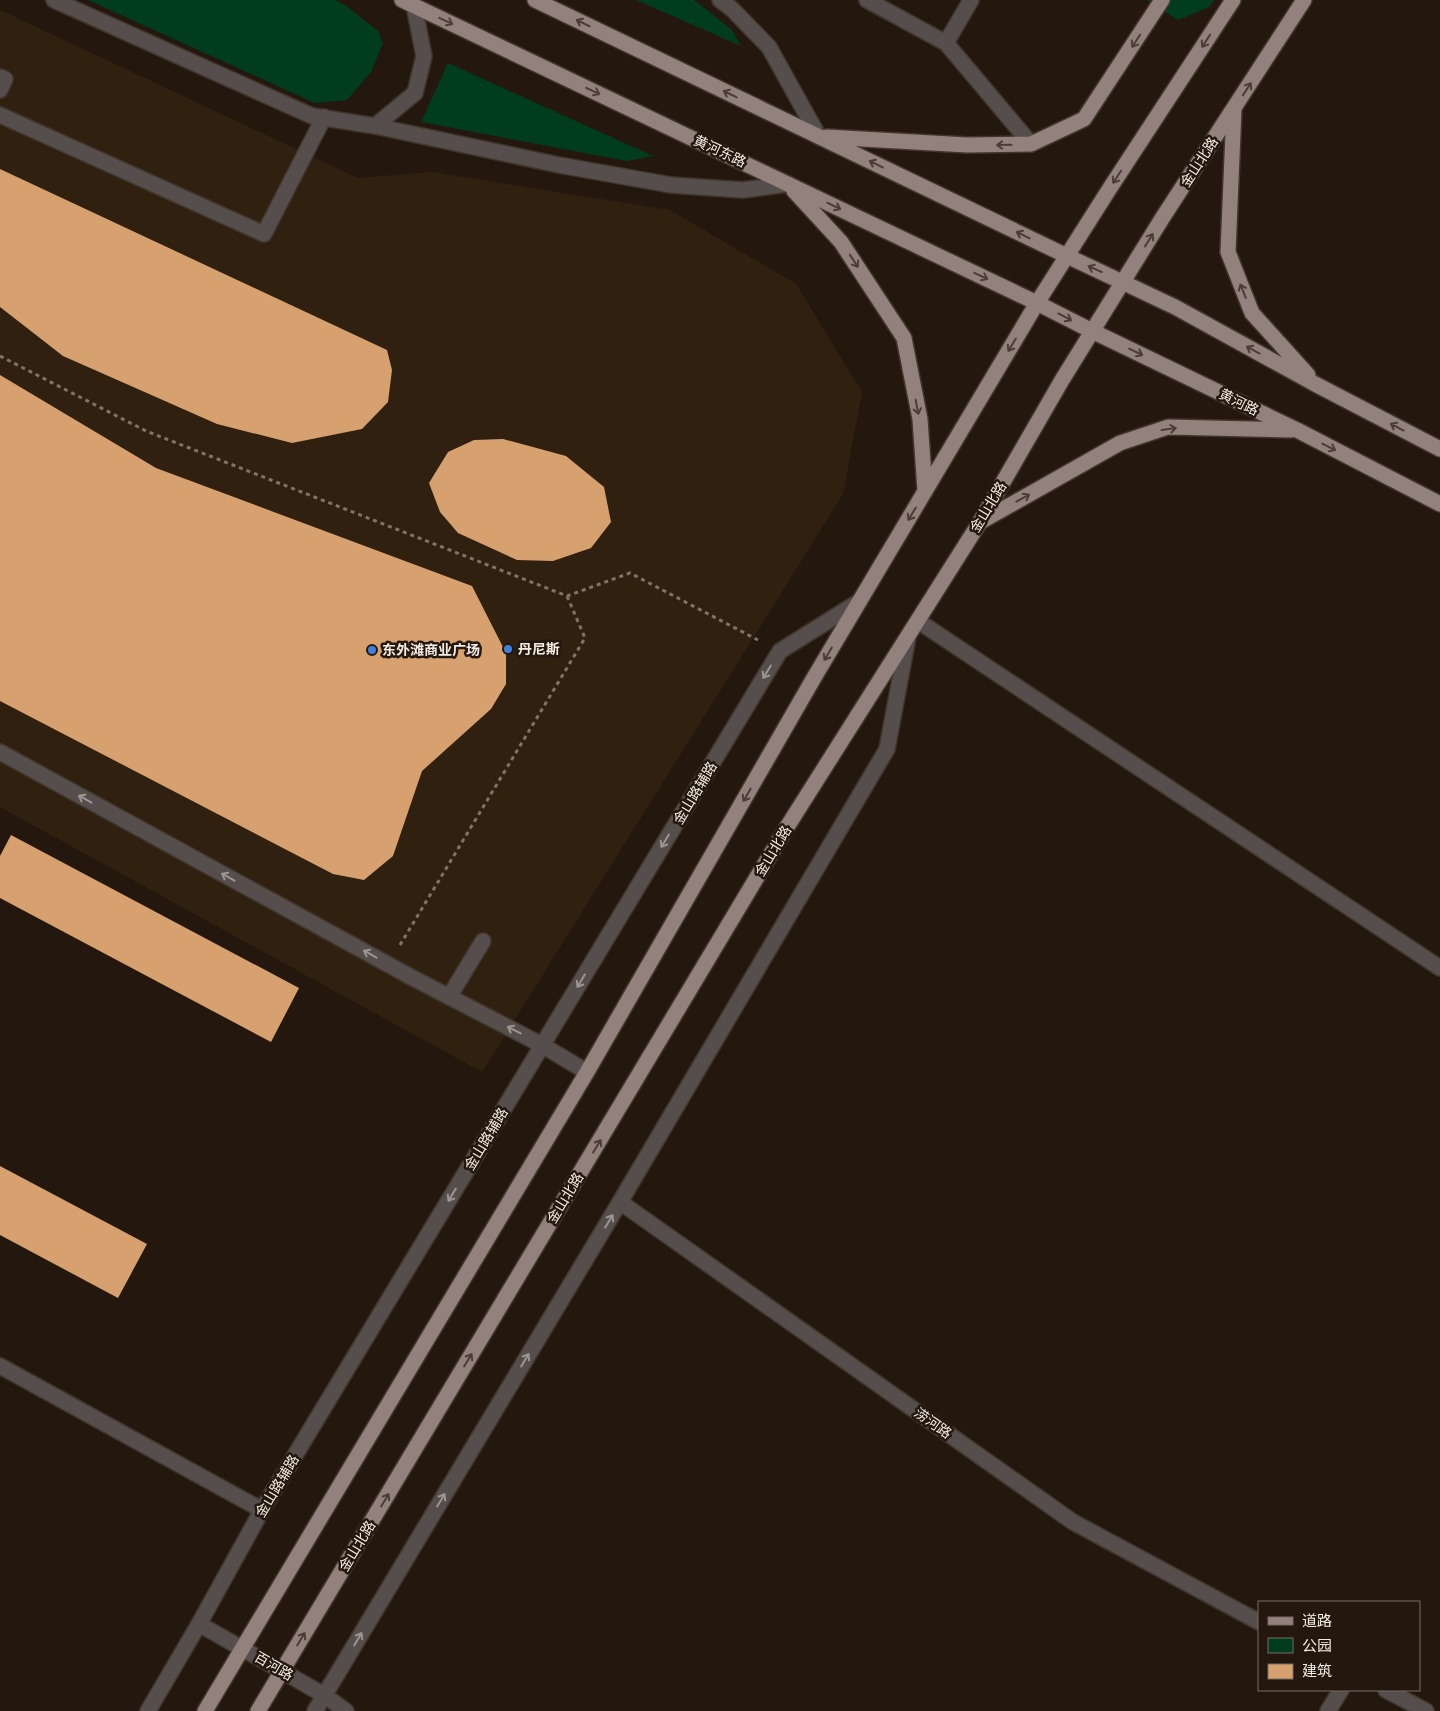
<svg xmlns="http://www.w3.org/2000/svg" width="1440" height="1711" viewBox="0 0 1440 1711" font-family="Ubuntu,'Noto Sans SC',sans-serif">
<rect width="100%" height="100%" fill="#24180e"/>
<path fill="#302010" d="M0,10L358,178L432,172L670,210L796,284L862,392L843,494L482,1072L0,807Z"/>
<g fill="#003d1e">
<path d="M88,0H335L345,5L378,31L383,43L371,72L347,100L315,103Z"/>
<path d="M636,0H694L732,30L741,46Z"/>
<path d="M1147,0H1214L1209,7L1178,20Z"/>
<path d="M448,63L653,156L627,161L421,122Z"/>
</g>
<g fill="#d7a06f">
<path d="M0,169L387,350L392,370L388,402L362,429L292,443L217,424L63,356L0,307Z"/>
<path d="M0,375L156,468L472,586L506,653V684L491,709L422,771L393,856L364,880L333,874L0,701Z"/>
<path d="M503,439L566,456L604,487L611,522L591,548L553,561L517,560L458,533L440,512L429,483L448,452L474,440Z"/>
<path d="M11,835L299,988L271,1042L0,898V856Z"/>
<path d="M0,1166L147,1244L118,1298L0,1235Z"/>
</g>
<g fill="none" stroke-linecap="round" stroke-linejoin="round">
<g stroke="#41362c" stroke-width="18">
<g id="minor">
<path d="M54,0L312,116L375,126L415,93L424,56L414,6"/>
<path d="M720,0L732,9L769,47L819,137"/>
<path d="M867,0L946,43L1031,144"/>
<path d="M946,43L971,0"/>
<path d="M0,77L5,79L0,90"/>
<path d="M0,115L264,234L324,117"/>
<path d="M375,126L559,165L671,185L743,190L788,184"/>
<path d="M918,621L1440,968"/>
<path d="M0,752L411,977L542,1045L587,1072"/>
<path d="M449,997L483,941"/>
<path d="M620,1202L1073,1522L1259,1622"/>
<path d="M0,1366L262,1510"/>
<path d="M199,1624L324,1695L346,1711"/>
<path d="M1386,1690L1426,1711"/>
<path d="M148,1711L199,1624L262,1510L780,651L860,601"/>
<path d="M315,1711L620,1202L887,749L908,637"/>
<path d="M1328,1711L1341,1690"/>
</g>
</g>
<g stroke="#41362c" stroke-width="18">
<g id="major">
<path d="M402,0L1037,303L1092,331L1297,430L1440,504"/>
<path d="M535,0L1067,256L1175,307L1315,384L1440,449"/>
<path d="M1234,109L1228,252L1252,313L1308,375"/>
<path d="M827,137L967,145L1031,144L1084,119L1162,0"/>
<path d="M794,191L841,242L904,338L920,419L925,491"/>
<path d="M982,521L1120,443L1168,427L1291,430"/>
<path d="M205,1711L587,1072L815,676L1037,303L1110,188L1233,0"/>
<path d="M258,1711L787,827L980,522L1062,380L1163,217L1304,0"/>
</g>
</g>
<g stroke="#7f746b" stroke-width="3" stroke-dasharray="4 4" stroke-linecap="butt">
<path d="M0,356L146,431L567,596L630,573L758,640"/>
<path d="M400,945L585,638L567,596"/>
</g>
<use href="#minor" stroke="#564e4c" stroke-width="15"/>
<use href="#major" stroke="#92817d" stroke-width="15"/>
</g>
<defs><path id="oneway-shaft" d="M-6 0H5M1.5-3L5.5 0L1.5 3" fill="none" stroke-width="1.6" stroke-linecap="round" stroke-linejoin="round" transform="scale(1.25)"/></defs>
<g stroke="#4a3d35">
<use href="#oneway-shaft" transform="translate(446 21) rotate(25)"/>
<use href="#oneway-shaft" transform="translate(583 23) rotate(-154)"/>
<use href="#oneway-shaft" transform="translate(1136 41) rotate(123)"/>
<use href="#oneway-shaft" transform="translate(1206 41) rotate(123)"/>
<use href="#oneway-shaft" transform="translate(1247 89) rotate(-57)"/>
<use href="#oneway-shaft" transform="translate(593 91) rotate(25)"/>
<use href="#oneway-shaft" transform="translate(730 94) rotate(-154)"/>
<use href="#oneway-shaft" transform="translate(1004 145) rotate(179)"/>
<use href="#oneway-shaft" transform="translate(876 164) rotate(-154)"/>
<use href="#oneway-shaft" transform="translate(1117 177) rotate(123)"/>
<use href="#oneway-shaft" transform="translate(834 206) rotate(26)"/>
<use href="#oneway-shaft" transform="translate(1023 235) rotate(-154)"/>
<use href="#oneway-shaft" transform="translate(1149 240) rotate(-58)"/>
<use href="#oneway-shaft" transform="translate(854 261) rotate(57)"/>
<use href="#oneway-shaft" transform="translate(1095 269) rotate(-156)"/>
<use href="#oneway-shaft" transform="translate(981 276) rotate(25)"/>
<use href="#oneway-shaft" transform="translate(1243 291) rotate(-112)"/>
<use href="#oneway-shaft" transform="translate(1065 317) rotate(28)"/>
<use href="#oneway-shaft" transform="translate(1012 345) rotate(121)"/>
<use href="#oneway-shaft" transform="translate(1253 350) rotate(-151)"/>
<use href="#oneway-shaft" transform="translate(1136 352) rotate(26)"/>
<use href="#oneway-shaft" transform="translate(917 407) rotate(79)"/>
<use href="#oneway-shaft" transform="translate(1397 427) rotate(-152)"/>
<use href="#oneway-shaft" transform="translate(1169 429) rotate(-8)"/>
<use href="#oneway-shaft" transform="translate(1329 447) rotate(27)"/>
<use href="#oneway-shaft" transform="translate(1023 498) rotate(-29)"/>
<use href="#oneway-shaft" transform="translate(912 514) rotate(121)"/>
<use href="#oneway-shaft" transform="translate(828 654) rotate(121)"/>
<use href="#oneway-shaft" transform="translate(747 795) rotate(120)"/>
<use href="#oneway-shaft" transform="translate(597 1146) rotate(-59)"/>
<use href="#oneway-shaft" transform="translate(468 1360) rotate(-59)"/>
<use href="#oneway-shaft" transform="translate(385 1500) rotate(-59)"/>
<use href="#oneway-shaft" transform="translate(301 1639) rotate(-59)"/>
</g>
<g stroke="#9d9590">
<use href="#oneway-shaft" transform="translate(767 672) rotate(121)"/>
<use href="#oneway-shaft" transform="translate(85 799) rotate(-151)"/>
<use href="#oneway-shaft" transform="translate(665 841) rotate(121)"/>
<use href="#oneway-shaft" transform="translate(228 877) rotate(-151)"/>
<use href="#oneway-shaft" transform="translate(370 954) rotate(-151)"/>
<use href="#oneway-shaft" transform="translate(581 981) rotate(121)"/>
<use href="#oneway-shaft" transform="translate(514 1030) rotate(-153)"/>
<use href="#oneway-shaft" transform="translate(452 1195) rotate(121)"/>
<use href="#oneway-shaft" transform="translate(609 1221) rotate(-59)"/>
<use href="#oneway-shaft" transform="translate(525 1360) rotate(-59)"/>
<use href="#oneway-shaft" transform="translate(441 1500) rotate(-59)"/>
<use href="#oneway-shaft" transform="translate(358 1639) rotate(-59)"/>
</g>
<g fill="#3f7fe0" stroke="#24180e" stroke-width="2">
<circle cx="508" cy="649" r="5"/>
<circle cx="372" cy="650" r="5"/>
</g>
<g text-anchor="middle" stroke-width="5" stroke-linejoin="round" paint-order="stroke">
<g font-size="14" fill="#f4ebe4" stroke="#24180e">
<text transform="translate(720 151) rotate(25)" y="5">黄河东路</text>
<text transform="translate(1199 162) rotate(-57)" y="5">金山北路</text>
<text transform="translate(1239 402) rotate(26)" y="5">黄河路</text>
<text transform="translate(988 507) rotate(-59)" y="5">金山北路</text>
<text transform="translate(695 793) rotate(-59)" y="5">金山路辅路</text>
<text transform="translate(773 851) rotate(-59)" y="5">金山北路</text>
<text transform="translate(486 1139) rotate(-59)" y="5">金山路辅路</text>
<text transform="translate(565 1198) rotate(-59)" y="5">金山北路</text>
<text transform="translate(933 1423) rotate(35)" y="5">涝河路</text>
<text transform="translate(277 1486) rotate(-59)" y="5">金山路辅路</text>
<text transform="translate(357 1546) rotate(-59)" y="5">金山北路</text>
<text transform="translate(274 1666) rotate(30)" y="5">百河路</text>
</g>
<g font-size="14" font-weight="bold" fill="#f4ebe4" stroke="#24180e" text-anchor="start">
<text x="518" y="654">丹尼斯</text>
<text x="382" y="655">东外滩商业广场</text>
</g>
</g>
<rect x="1258" y="1601" width="162" height="90" fill="#24180e" stroke="#776c64"/>
<rect x="1268" y="1617" width="25" height="8" fill="#92817d" stroke="#776c64"/>
<text x="1302" y="1626" font-size="15" fill="#f4ebe4">道路</text>
<rect x="1268" y="1638" width="25" height="15" fill="#003d1e" stroke="#776c64"/>
<text x="1302" y="1651" font-size="15" fill="#f4ebe4">公园</text>
<rect x="1268" y="1664" width="25" height="15" fill="#d7a06f" stroke="#776c64"/>
<text x="1302" y="1676" font-size="15" fill="#f4ebe4">建筑</text>
</svg>
